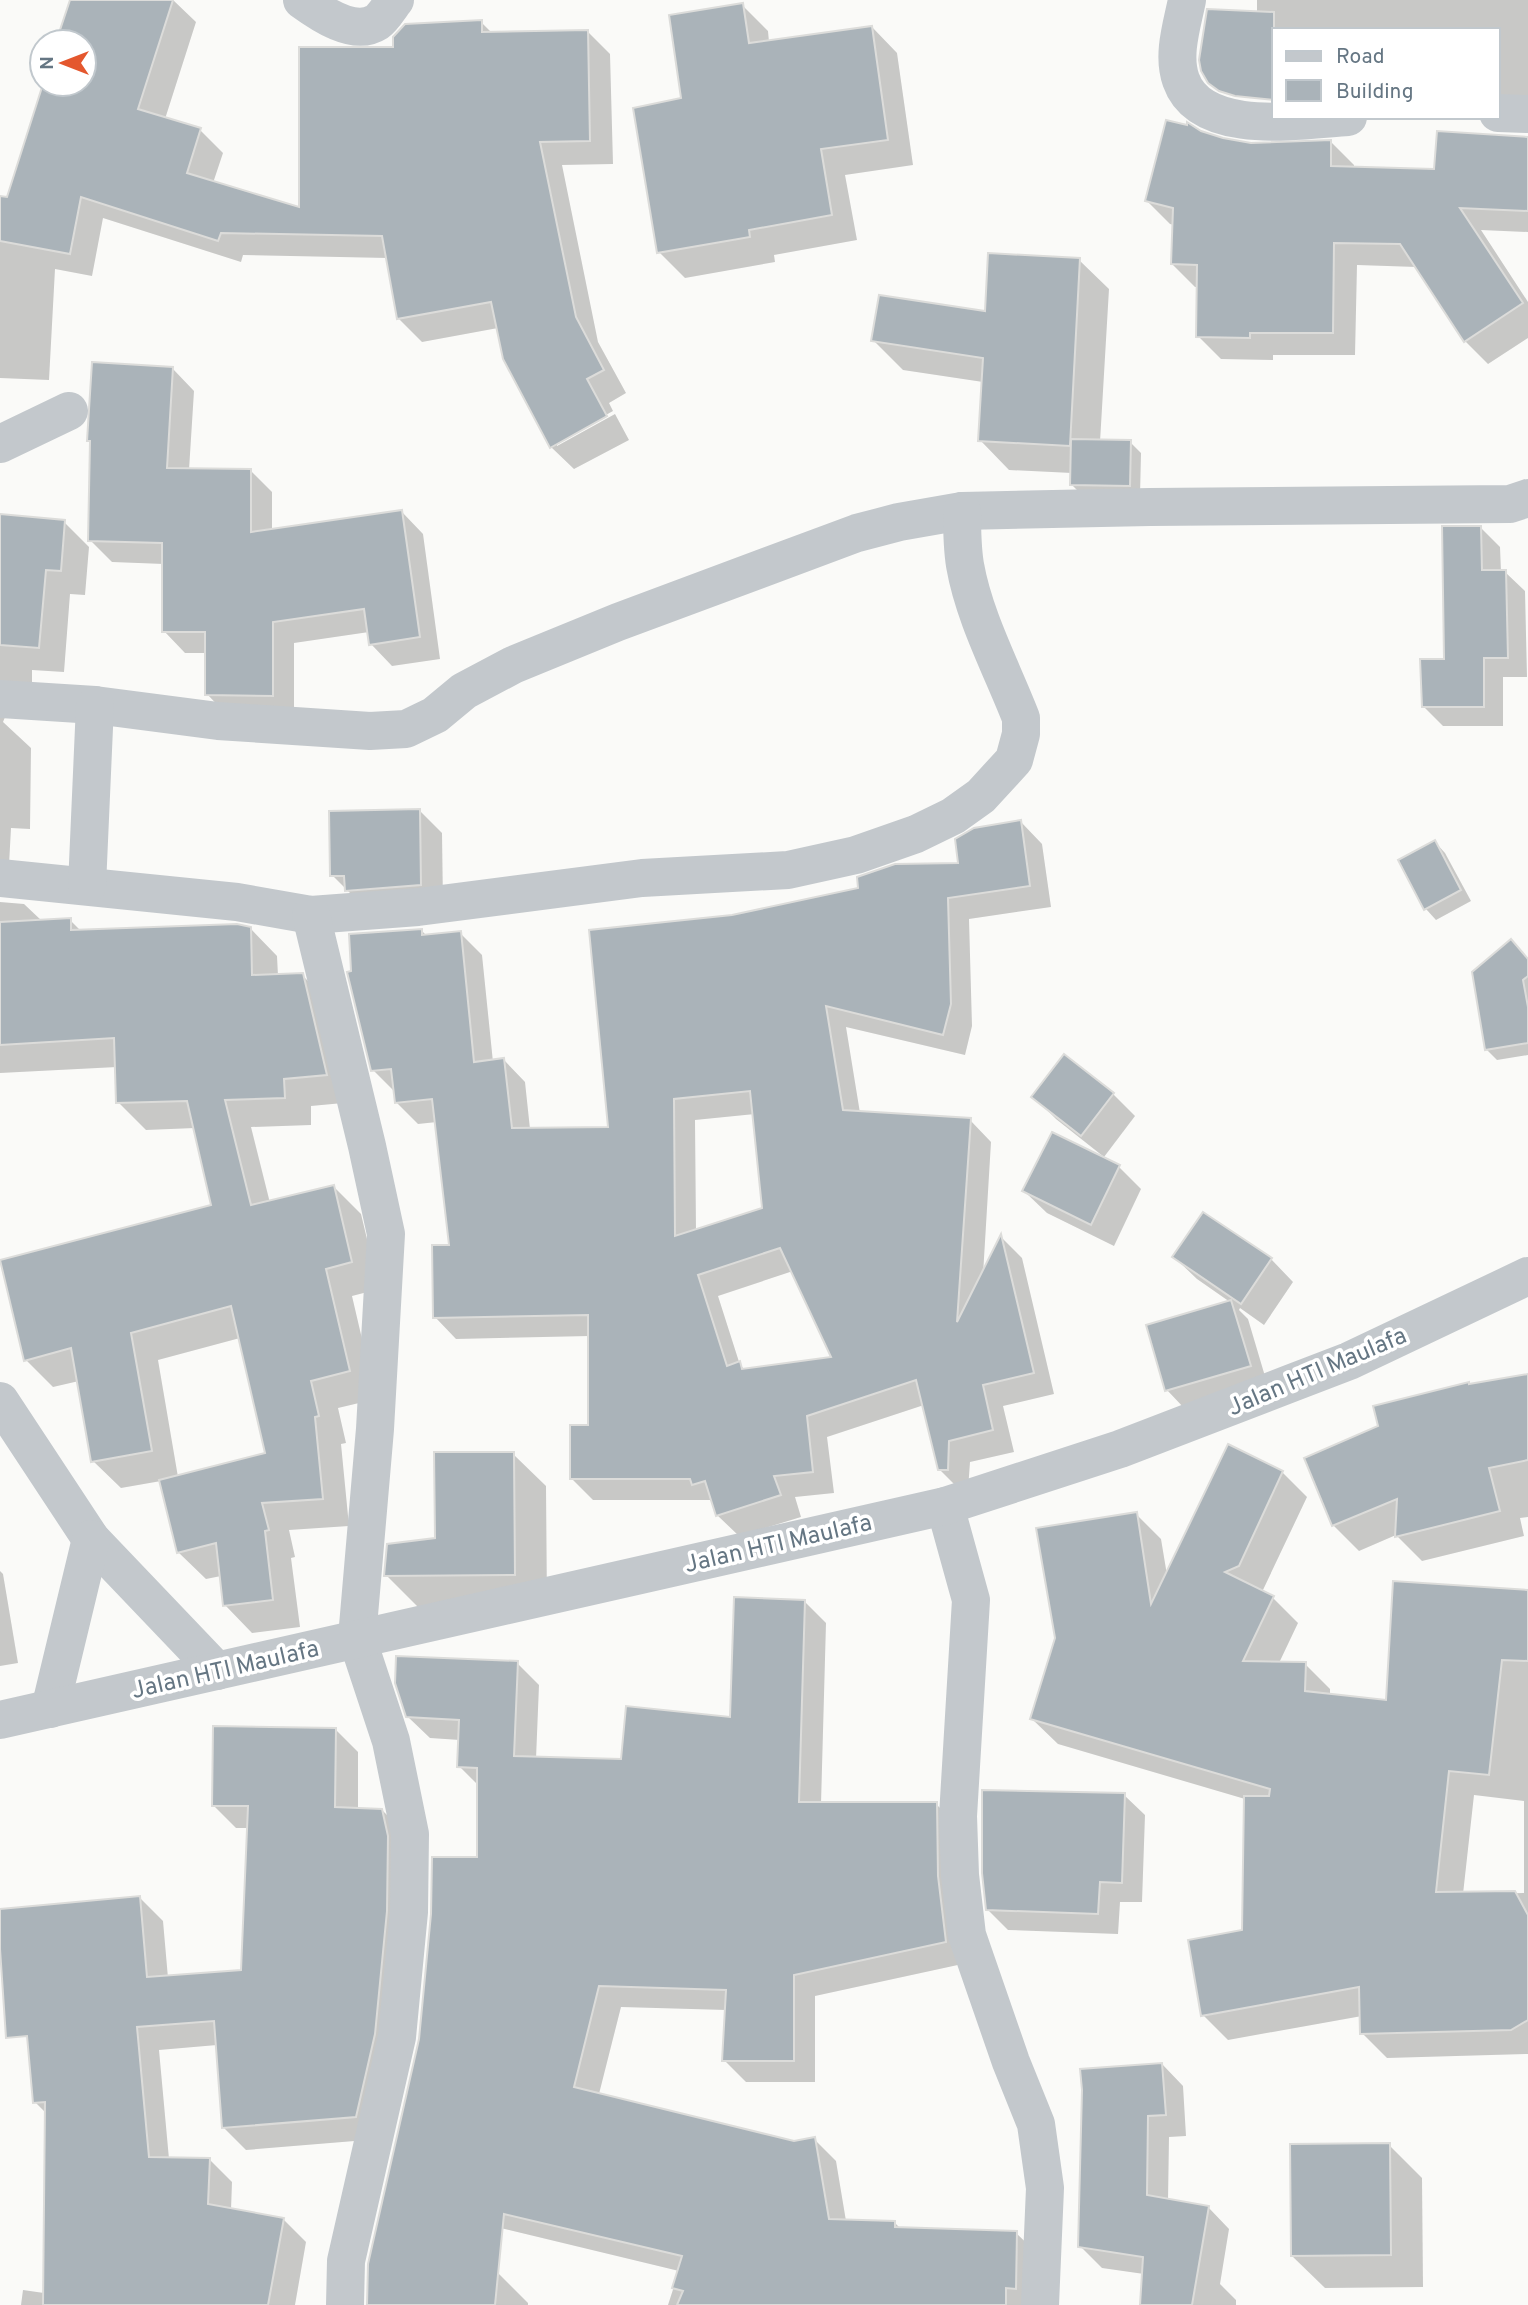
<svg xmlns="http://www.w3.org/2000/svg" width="1528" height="2305" viewBox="0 0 1528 2305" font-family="Overpass,sans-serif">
<rect width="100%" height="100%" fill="#fafaf8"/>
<g fill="#0003" fill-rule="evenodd">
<path d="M72,0H173L196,22L165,119L200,130L223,153L213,183L300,209L395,49L481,22L493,34L587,31L610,54L613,164L562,165L598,342L626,393L609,403L613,411L557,442V446L615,414L629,440L574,469L551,447L498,328L422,342L399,319L388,258L243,255L241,262L103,218L92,276L55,269L49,380L0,378V197L8,199L45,84H84V42H59Z"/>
<path d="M1257,0H1528V114L1498,100V30H1274V74L1225,73L1257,13Z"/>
<path d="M742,5L768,31L769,42L872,27L897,53L913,165L845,175L857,240L774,255L775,262L685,278L659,252L683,99Z"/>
<path d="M1201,132L1223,140L1251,144L1331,142L1354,165V169L1435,171L1528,138V232L1481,230L1528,302V338L1488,364L1465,341L1417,267L1357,265L1355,355H1273V360L1221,359L1198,336L1199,287H1195L1172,264L1174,225L1170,224L1147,201Z"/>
<path d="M1079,260L1109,289L1100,442H1130L1141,453L1140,496H1083L1072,485V473L1009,470L980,440L983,382L903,370L873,340L987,313Z"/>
<path d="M173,369L194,391L189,470L251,471L272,492V531L402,512L423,534L440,659L392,666L371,644L369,632L294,643V717L228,716L207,694V653H185L164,631V564L112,562L90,540L92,443L89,440Z"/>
<path d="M0,516L64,522L89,547L85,595L70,594L64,672L32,670V702L7,712L3,722L31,748L30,829L11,828L9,865H0Z"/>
<path d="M1481,528L1500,547L1501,572H1505L1525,591L1527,677H1503V726H1443L1423,706L1446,660Z"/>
<path d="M420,811L442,833L443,906L369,912L332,875Z"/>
<path d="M1021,822L1042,844L1051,907L969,919L972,1026L965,1055L846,1027L860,1113L970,1120L991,1142L983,1275L1001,1237L1022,1258L1054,1394L1003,1406L1014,1452L970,1462L968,1490L961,1491L939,1469L924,1405L827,1437L834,1493L795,1497L801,1517L739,1536L717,1515L714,1503L710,1500H593L571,1478L590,1426V1336L456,1339L435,1317L451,1246L437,1122L418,1124L396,1102L395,1092L373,1070L421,930L427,936L460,933L482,955L493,1062L504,1060L525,1082L530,1129L610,1128L733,917L961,864ZM755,1114L764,1209L696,1232L695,1120ZM793,1271L833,1358L745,1370L740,1365L718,1296Z"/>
<path d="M1435,842L1445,853L1471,901L1436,920L1426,909Z"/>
<path d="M0,902L24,904L42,921L70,920L82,932L250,928L277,956L278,976L302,975L330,1003L354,1102L311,1106V1125L251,1127L270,1203L334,1187L361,1214L379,1289L352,1296L376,1399L338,1408L346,1443L341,1444L349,1526L289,1530L295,1557L291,1558L300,1627L252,1633L225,1605L221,1576L206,1579L178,1552L161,1481L121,1488L93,1461L79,1381L53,1387L26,1360L213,1206L195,1128L146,1130L118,1102L117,1067L0,1073ZM240,1338L267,1454L178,1477L158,1360Z"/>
<path d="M1528,960V1055L1497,1060L1486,1049Z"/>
<path d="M1113,1094L1135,1116L1104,1157L1056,1119L1034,1097Z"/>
<path d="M1119,1167L1141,1189L1114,1246L1047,1213L1024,1191Z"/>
<path d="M1174,1257L1271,1259L1293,1282L1264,1325L1240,1308L1239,1310L1248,1319L1267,1383L1184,1408L1167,1390L1149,1326L1230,1302L1197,1279Z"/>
<path d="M1528,1375V1517L1520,1518L1524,1536L1422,1561L1396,1535L1359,1551L1334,1526L1306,1458L1470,1386Z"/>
<path d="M513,1454L546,1486L547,1607L419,1608L386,1575L437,1540Z"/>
<path d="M1282,1472L1307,1497L1262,1592L1273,1598L1298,1623L1279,1663L1305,1664L1330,1689V1696L1388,1702L1528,1591V2054L1387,2058L1362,2033V2016L1228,2040L1203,2015L1244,1932L1245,1799L1058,1744L1032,1719L1136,1514L1161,1539L1167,1575ZM1474,1795L1524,1801V1893L1463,1894Z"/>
<path d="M0,1571L3,1574L18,1663L0,1666Z"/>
<path d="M804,1601L826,1623L821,1804H936L958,1826L967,1963L815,1996V2082H746L724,2060L726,2010L621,2007L599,2094L794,2143L814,2139L836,2161L846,2221L895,2223L901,2229L1016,2233L1038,2254L1037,2305H668L679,2271L409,2206L479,1858V1786L459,1766L460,1740L430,1738L408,1717L517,1663L539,1685L536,1759L622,1761L731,1719Z"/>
<path d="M335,1729L358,1752V1810H382L405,1833L379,2139L246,2150L223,2127L217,2045L159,2050L169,2159H209L232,2182L231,2210L283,2219L306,2242L295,2305H21L23,2290L44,2293L46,2113L35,2102L140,1898L163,1921L168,1978L243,1971L248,1828H236L213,1805Z"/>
<path d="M1124,1795L1145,1815L1142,1902H1120L1118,1934L1008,1930L988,1910Z"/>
<path d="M1162,2064L1183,2086L1186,2136L1169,2137L1168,2201L1208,2207L1229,2229L1220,2284L1236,2300V2305H1141L1144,2274L1102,2268L1080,2246Z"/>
<path d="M1389,2145L1422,2178L1423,2287L1325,2288L1292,2256Z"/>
<path d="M497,2272L528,2303V2305H368Z"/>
</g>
<g fill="#aab3b9" stroke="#dcdcda" stroke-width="2" fill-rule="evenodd">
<path d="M70,0H173L138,109L201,128L187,173L299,207V47H393V37L405,24L482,20V32L588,30L590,141L540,142L576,317L604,370L587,379L607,416L550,448L503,359L491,302L397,319L382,236L221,233L218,241L81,197L70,254L0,241V196L7,197L43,84H84V42H56Z"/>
<path d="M743,3L749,43L872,26L888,140L821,149L832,215L749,230L750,237L657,253L633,108L681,98L669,15Z"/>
<path d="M1207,9L1274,12V100L1235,96L1219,91L1208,83L1201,71L1199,60Z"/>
<path d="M1166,120L1187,125V122L1201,131L1223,138L1251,143L1331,140V166L1434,169L1437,131L1528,137V211L1460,208L1523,303L1464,342L1400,244L1334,243L1333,333H1250V338L1196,337L1197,265L1171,264L1173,208L1145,201Z"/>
<path d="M988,253L1080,258L1070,446L978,441L983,358L871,341L879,295L985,311Z"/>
<path d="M92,362L173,367L167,468L251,469V532L402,510L420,637L369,645L364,609L273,622V696L205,695V632H162V543L88,541L90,441H87Z"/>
<path d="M1071,439L1131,440L1130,486L1070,485Z"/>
<path d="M0,514L65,520L61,571L46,570L39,648L0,645Z"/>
<path d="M1442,526H1481L1482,570H1506L1508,658H1484V707H1422L1420,659H1444Z"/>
<path d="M420,809L421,885L345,891L344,876H330L329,811Z"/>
<path d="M1021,820L1030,886L948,898L951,1004L943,1035L826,1006L843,1110L971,1118L957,1322L1001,1234L1034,1373L983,1385L993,1430L949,1441L948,1470H938L916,1380L807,1416L813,1472L774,1476L781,1495L716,1516L705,1481L692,1485L690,1479H570V1425H588V1315L433,1318L432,1245H449L432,1099L395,1103L391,1069L371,1071L347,972L351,971L349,934L422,929V935L461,931L474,1062L504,1058L512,1128L608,1127L589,930L732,915L858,888L857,877L895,864L958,863L955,839L974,828ZM750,1091L762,1208L675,1236L674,1099ZM780,1248L831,1357L742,1369L740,1361L727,1366L698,1275Z"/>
<path d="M1435,840L1461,890L1424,910L1398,860Z"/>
<path d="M71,918V930L237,924L251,927L252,975L303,973L327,1075L284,1079L285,1098L225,1100L251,1205L334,1185L352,1262L326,1269L350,1371L311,1381L319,1416L315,1417L323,1499L262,1503L269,1530L265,1531L273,1600L223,1606L216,1543L177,1553L159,1480L265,1453L231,1306L131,1333L152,1451L91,1462L71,1348L24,1361L0,1260L211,1205L187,1101L116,1103L114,1038L0,1045V922Z"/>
<path d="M1511,939L1528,959V976L1523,980L1528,1007V1043L1485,1050L1472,972Z"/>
<path d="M1064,1054L1114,1093L1081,1136L1031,1097Z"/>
<path d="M1052,1132L1120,1165L1091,1225L1022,1191Z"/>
<path d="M1203,1212L1272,1258L1241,1304L1172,1257Z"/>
<path d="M1231,1300L1251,1366L1165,1391L1146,1325Z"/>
<path d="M1528,1374V1460L1489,1468L1500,1511L1395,1537L1397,1499L1332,1526L1304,1458L1378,1426L1373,1406L1469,1382V1384Z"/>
<path d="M1228,1444L1283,1471L1239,1566L1225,1572L1274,1596L1243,1661L1306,1662L1305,1691L1386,1700L1393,1581L1528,1590V1661L1502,1660L1489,1775L1449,1771L1436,1892L1515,1891L1528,1915V2020L1511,2030L1360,2034L1359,1987L1201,2016L1188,1940L1242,1930L1244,1796H1269L1270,1789L1030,1719L1055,1638L1036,1528L1137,1512L1151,1604Z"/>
<path d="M434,1452H514L515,1575L384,1576L387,1544L435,1538Z"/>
<path d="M734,1597L805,1600L799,1802H937L938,1876L946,1942L794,1975V2061H722L726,1990L599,1986L574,2087L794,2141L815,2137L829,2219L895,2221V2227L1017,2231L1016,2289L1006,2288V2305H677L683,2291L672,2288L682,2256L504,2214L495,2305H367L368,2264L419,2039L431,1914L432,1857H477V1768L457,1767L459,1720L406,1717L395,1683L396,1656L518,1661L514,1756L621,1759L626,1706L730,1717Z"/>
<path d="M213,1726L336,1728L335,1807L382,1809L388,1836L387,1911L375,2034L356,2117L222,2128L214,2021L137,2027L149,2157L210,2158L208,2204L284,2218L268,2305H43L45,2102L33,2103L27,2036L6,2038L0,1949V1909L140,1896L147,1977L241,1970L248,1806H212Z"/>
<path d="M982,1790L1125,1793L1122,1883L1100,1882L1098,1914L986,1910L982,1873Z"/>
<path d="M1162,2063L1166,2115L1148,2116L1147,2195L1209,2206L1192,2305H1140L1143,2257L1078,2247L1082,2090L1080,2069Z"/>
<path d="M1390,2143L1391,2255L1291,2256L1290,2144Z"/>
</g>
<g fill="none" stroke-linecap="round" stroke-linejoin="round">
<g stroke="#c3c8cc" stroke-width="38">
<path d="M302,0C320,13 354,37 377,22C384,17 390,6 395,0"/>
<path d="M1187,0C1182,25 1172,55 1181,80C1201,137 1301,120 1348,117"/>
<path d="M1498,113L1528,114"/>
<path d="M0,444L69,411"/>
<path d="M0,699L95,705L218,721L370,731L406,729L435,715L464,691L513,665L618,622L857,533L899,522L962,511L1150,507L1510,504L1528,498"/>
<path d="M0,878L237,902L311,915L418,907L642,878L788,870L856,855L916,834L953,816L981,796L1014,760L1021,734V718C1002,669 974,617 965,565C962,547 962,529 962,511"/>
<path d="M87,886L95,705"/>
<path d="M311,915L367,1146L386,1234L375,1429L357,1638L391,1741L410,1834L409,1912L397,2037L346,2261L345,2305"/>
<path d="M0,1401L91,1539L217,1671"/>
<path d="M945,1506L971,1600L958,1816L960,1875L967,1935L1011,2062L1036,2124L1045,2188L1040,2305"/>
<path d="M50,1709L91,1539"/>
<path d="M0,1720L945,1506L1120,1449L1289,1384L1349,1361L1528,1276"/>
</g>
</g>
<g text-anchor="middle" stroke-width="7" stroke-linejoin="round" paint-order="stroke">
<g font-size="24" fill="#657683" stroke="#fff">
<text transform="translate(1317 1371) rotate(-23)" y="8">Jalan HTI Maulafa</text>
<text transform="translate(778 1543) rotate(-13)" y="8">Jalan HTI Maulafa</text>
<text transform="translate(225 1669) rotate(-13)" y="8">Jalan HTI Maulafa</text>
</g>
</g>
<rect x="1272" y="28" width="228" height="91" fill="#ffffff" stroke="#c1c8cd" stroke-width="2"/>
<rect x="1286" y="51" width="35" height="10" fill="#c3c8cc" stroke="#c1c8cd" stroke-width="2"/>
<text x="1336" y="63" font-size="21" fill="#657683">Road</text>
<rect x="1286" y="80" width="35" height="21" fill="#aab3b9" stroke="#c1c8cd" stroke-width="2"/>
<text x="1336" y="98" font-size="21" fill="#657683">Building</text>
<g transform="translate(63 63) rotate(270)"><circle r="33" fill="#ffffff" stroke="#c1c8cd" stroke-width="2"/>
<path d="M0-5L12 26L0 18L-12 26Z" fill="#e4572e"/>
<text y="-10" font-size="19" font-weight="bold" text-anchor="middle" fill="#657683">N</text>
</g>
</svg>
